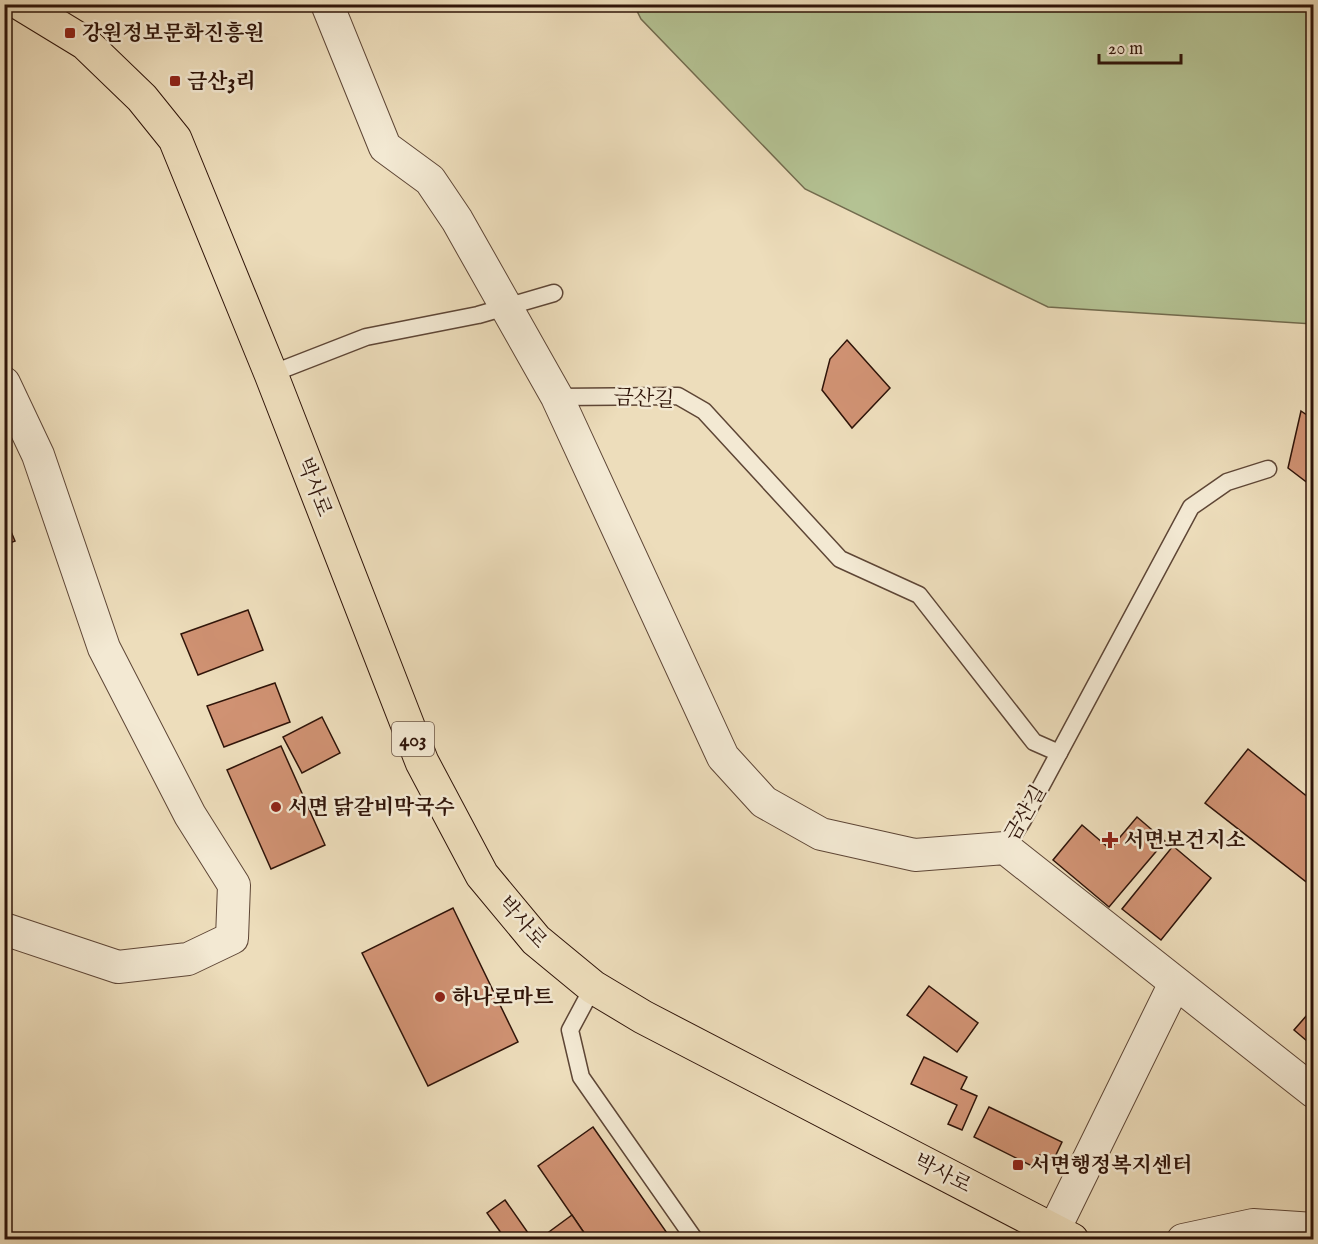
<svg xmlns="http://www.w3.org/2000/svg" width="1318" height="1244" viewBox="0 0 1318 1244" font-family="'IM FELL English','Noto Serif KR',serif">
<rect width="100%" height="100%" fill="#edddbb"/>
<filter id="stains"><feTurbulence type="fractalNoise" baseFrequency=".00333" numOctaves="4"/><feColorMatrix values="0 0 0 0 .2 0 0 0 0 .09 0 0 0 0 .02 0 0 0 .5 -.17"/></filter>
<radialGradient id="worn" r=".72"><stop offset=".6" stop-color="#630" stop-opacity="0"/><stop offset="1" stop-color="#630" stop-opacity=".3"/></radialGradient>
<path fill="#b4c293" stroke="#726b4e" stroke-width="1.5" d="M634,5H1313V324L1048,307L805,189L641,19Z"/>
<g fill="#d09273" stroke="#2f1409" stroke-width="1.5">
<path d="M847,340L890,388L852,428L822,390L830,359Z"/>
<path d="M1301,411L1314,420L1313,487L1288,468Z"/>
<path d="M4,515L15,541L4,545Z"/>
<path d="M248,610L263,650L198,675L181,634Z"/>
<path d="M275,683L290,722L224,747L207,706Z"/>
<path d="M322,717L340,753L302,773L283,737Z"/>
<path d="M281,746L325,845L271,869L227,770Z"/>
<path d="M1248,749L1314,802V888L1205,803Z"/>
<path d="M1137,817L1165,841L1109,907L1053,860L1082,825L1110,849Z"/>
<path d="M1173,846L1211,878L1161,940L1122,909Z"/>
<path d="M453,908L518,1042L428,1086L362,953Z"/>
<path d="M929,986L978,1023L957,1052L907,1015Z"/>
<path d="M1314,1007V1047L1294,1030Z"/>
<path d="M924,1057L967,1077L961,1089L977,1096L962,1130L948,1124L957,1105L911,1084Z"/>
<path d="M989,1107L1062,1142L1053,1161L1040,1155L1034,1167L974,1137Z"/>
<path d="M593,1127L667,1233L658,1240H589L538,1166Z"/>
<path d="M505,1200L533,1240H506L487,1213Z"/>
<path d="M572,1215L589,1240H538Z"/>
</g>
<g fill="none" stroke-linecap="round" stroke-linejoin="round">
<g stroke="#5e4636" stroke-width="19">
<g id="service">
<path d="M271,374L366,337L478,315L554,293"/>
<path d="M557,397L678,396L704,411L840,559L919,595L1034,742L1059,753"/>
<path d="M1005,848L1023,820L1191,507L1227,482L1268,469"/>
<path d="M593,987L570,1030L581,1077L695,1240"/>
</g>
</g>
<g stroke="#5e4636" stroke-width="34">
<g id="minor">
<path d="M327,4L385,147L430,180L457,220L557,397L723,757L764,802L821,834L915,855L1005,848L1314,1092"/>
<path d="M4,383L38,455L104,648L190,815L234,885L232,938L188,959L118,967L4,929"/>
<path d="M1054,1230L1175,983"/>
<path d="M1183,1240L1253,1225L1314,1229"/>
</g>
</g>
<g stroke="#2f1409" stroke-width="35">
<path id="primary" d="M21,4L85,43L142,98L175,139L271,374L422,762L482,875L536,940L593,987L643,1017L1072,1240"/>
</g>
<use href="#service" stroke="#f3e9d3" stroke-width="16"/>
<use href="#minor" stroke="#f3e9d3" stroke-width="32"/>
<use href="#primary" stroke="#edddbb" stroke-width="33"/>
</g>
<g fill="#8f2418" stroke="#f3e9d3" stroke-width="2">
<rect x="64" y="27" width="12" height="12" rx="3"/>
<rect x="169" y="75" width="12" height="12" rx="3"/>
<circle cx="276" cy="807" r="6"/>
<path d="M1107 831h6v6h6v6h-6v6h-6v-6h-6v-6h6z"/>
<circle cx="440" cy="997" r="6"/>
<rect x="1012" y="1159" width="12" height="12" rx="3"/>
</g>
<g text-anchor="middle" stroke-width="5" stroke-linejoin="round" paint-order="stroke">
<rect fill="#f3e9d3" stroke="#6a5446" stroke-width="1.5" x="392" y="722" width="42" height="34" rx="4.5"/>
<g font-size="20" font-weight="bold" fill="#2f1409">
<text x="413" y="746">403</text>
</g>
<g font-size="21" font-weight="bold" fill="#2f1409" stroke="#f3e9d3" text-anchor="start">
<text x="82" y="40">강원정보문화진흥원</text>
<text x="187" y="88">금산3리</text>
<text x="288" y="814">서면 닭갈비막국수</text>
<text x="1124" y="847">서면보건지소</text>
<text x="452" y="1004">하나로마트</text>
<text x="1030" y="1172">서면행정복지센터</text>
</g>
<g font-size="21" fill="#2f1409" stroke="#f3e9d3">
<text transform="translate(644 398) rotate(3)" y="7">금산길</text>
<text transform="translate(315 487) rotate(69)" y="7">박사로</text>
<text transform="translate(1025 813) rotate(-60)" y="7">금산길</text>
<text transform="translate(523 922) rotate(48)" y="7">박사로</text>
<text transform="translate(943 1173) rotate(27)" y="7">박사로</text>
</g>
</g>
<rect width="1318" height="1244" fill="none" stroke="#edddbb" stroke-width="24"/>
<rect x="6" y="6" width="1306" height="1232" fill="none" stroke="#2f1409" stroke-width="3"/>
<rect x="12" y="12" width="1294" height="1220" fill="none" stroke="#2f1409" stroke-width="1.5"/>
<path d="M1099 54v9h82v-9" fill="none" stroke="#2f1409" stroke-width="3"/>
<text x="1108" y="54" font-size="18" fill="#2f1409" stroke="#f3e9d3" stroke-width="4.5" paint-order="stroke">20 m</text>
<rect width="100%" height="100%" filter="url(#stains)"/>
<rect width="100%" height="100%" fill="url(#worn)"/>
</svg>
